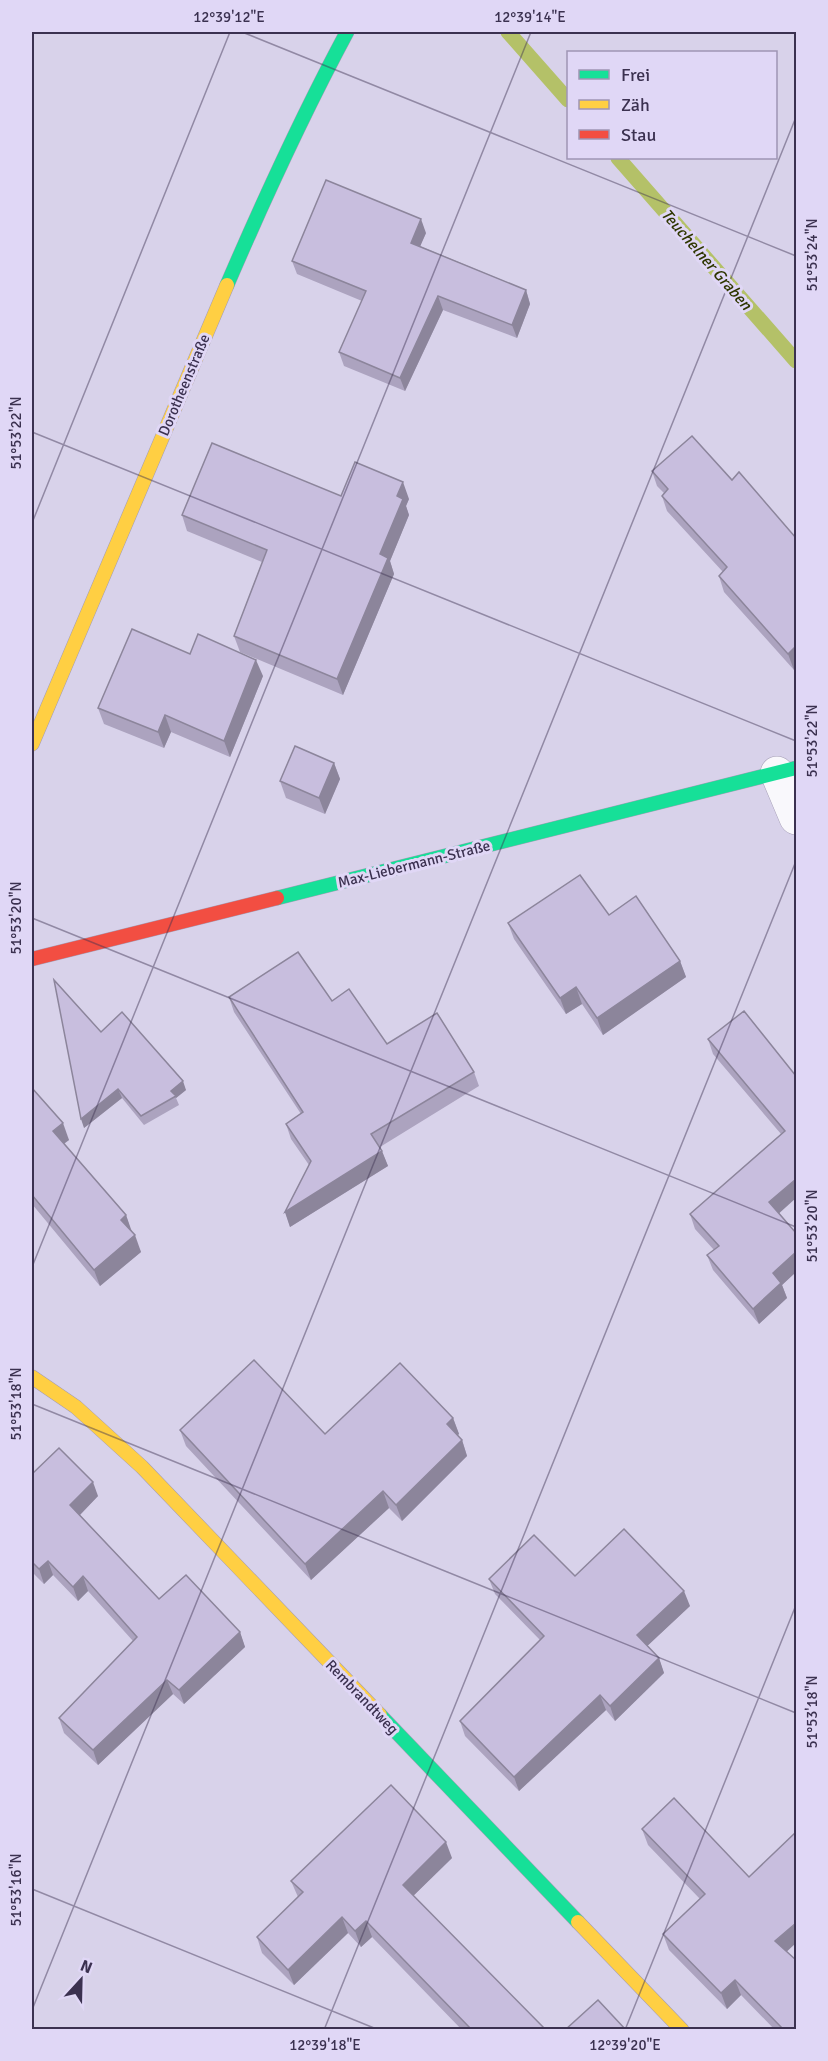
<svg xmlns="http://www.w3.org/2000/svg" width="828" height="2061" viewBox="0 0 828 2061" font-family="Signika,sans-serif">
<rect width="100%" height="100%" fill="#d8d2ea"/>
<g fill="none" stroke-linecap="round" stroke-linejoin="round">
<g stroke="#b4c168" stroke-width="15">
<path d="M508,32L568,100"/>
<path d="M618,158L796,361"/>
</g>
<g stroke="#a49db5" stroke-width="34">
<path id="street" d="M777,773L796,818"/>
</g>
<g stroke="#a49db5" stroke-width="15">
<g id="fast">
<path d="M227,285C264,199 303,114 347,32"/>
<path d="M277,898L796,768"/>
<path d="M380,1715L578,1922"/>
</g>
</g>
<g stroke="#a49db5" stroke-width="15">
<g id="slow">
<path d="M32,744L227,285"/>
<path d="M32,1377L76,1407L142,1467L380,1715"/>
<path d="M578,1922L682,2030"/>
</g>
</g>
<g stroke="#a49db5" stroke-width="15">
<path id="jam" d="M32,959L277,898"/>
</g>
<use href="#street" stroke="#f9f8fc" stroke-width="33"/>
<use href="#fast" stroke="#16e098" stroke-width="14"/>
<use href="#slow" stroke="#ffcf43" stroke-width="14"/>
<use href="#jam" stroke="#f24e42" stroke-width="14"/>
</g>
<g fill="#aca3bf">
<path d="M426,233L420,246L526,290L530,304L517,338L443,310L405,391L344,366L339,352L362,301L297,274L292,261Z"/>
<path d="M652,471L732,480L796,538V667L794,670L724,592L719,576L723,572L667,511L662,496L664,493L657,486Z"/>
<path d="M341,496L409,499L406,506L409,515L390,561L394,574L343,695L240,652L234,636L262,562L187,531L182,515Z"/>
<path d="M190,654L263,676L230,757L171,732L164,748L104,724L98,708Z"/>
<path d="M334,763L340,779L325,814L286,798L280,781Z"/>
<path d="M609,915L680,961L686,977L603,1035L582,1004L566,1014L514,939L508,923Z"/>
<path d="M229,997L332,1001L387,1044L474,1072L479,1086L380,1147L388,1166L290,1227L285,1212L309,1165L291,1139L286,1124L301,1114L234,1012Z"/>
<path d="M101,1032L186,1090L176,1098L179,1105L144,1125L122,1098L84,1128Z"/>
<path d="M708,1039L796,1076L779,1213L796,1233V1272L782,1285L787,1298L759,1324L713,1270L707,1255L714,1250L695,1229L690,1214L781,1134L713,1054Z"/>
<path d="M32,1088L69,1140L64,1144L126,1215L131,1231L141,1252L100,1286L32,1204Z"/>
<path d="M453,1418L459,1434L457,1435L462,1440L467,1456L402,1521L389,1508L311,1580L186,1446L180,1430L325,1434Z"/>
<path d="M32,1474L98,1496L80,1515L159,1599L240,1632L245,1647L184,1704L173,1694L98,1765L64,1733L59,1718L133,1641L88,1591L78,1601L53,1575L44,1584L34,1574L32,1576Z"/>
<path d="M575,1576L690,1606L647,1646L659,1658L664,1673L615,1721L606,1710L519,1791L465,1736L460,1721L540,1640L495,1594L489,1579Z"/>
<path d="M642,1829L787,1951L796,2030H775L741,1995L727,2009L669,1950L663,1934L700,1899L648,1845Z"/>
<path d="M452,1858L413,1896L546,2030H462L372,1937L361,1947L348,1933L294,1985L262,1953L257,1937L298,1897L291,1881Z"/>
</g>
<g fill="#8c859b">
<path d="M421,219L426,233L416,256L411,243Z"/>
<path d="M526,290L530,304L517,338L512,325Z"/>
<path d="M438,296L443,310L405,391L400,378Z"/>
<path d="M403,482L409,499L406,506L409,515L390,561L394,574L343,695L337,679L380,554L397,496Z"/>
<path d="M796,646V667L794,670L788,654Z"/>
<path d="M256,660L263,676L230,757L224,741Z"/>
<path d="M165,715L171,732L164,748L158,732Z"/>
<path d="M334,763L340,779L325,814L319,798Z"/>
<path d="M680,961L686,977L603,1035L597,1018Z"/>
<path d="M576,987L582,1004L566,1014L560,998Z"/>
<path d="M183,1081L186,1090L176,1098L171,1091Z"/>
<path d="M118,1089L122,1098L84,1128L81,1119Z"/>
<path d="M63,1123L69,1140L59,1147L53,1131Z"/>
<path d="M382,1151L388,1166L290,1227L285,1212Z"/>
<path d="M796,1179V1198L775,1217L769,1202Z"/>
<path d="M126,1215L132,1232L121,1220Z"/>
<path d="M135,1235L141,1252L100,1286L94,1270Z"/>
<path d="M796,1252V1272L782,1285L787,1298L759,1324L753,1309L773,1273Z"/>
<path d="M453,1418L459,1434L453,1440L447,1424Z"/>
<path d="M462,1440L467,1456L402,1521L396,1505Z"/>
<path d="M93,1482L98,1496L75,1520L70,1505Z"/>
<path d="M383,1491L389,1508L311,1580L305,1564Z"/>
<path d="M48,1561L53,1575L44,1584L39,1569Z"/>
<path d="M32,1567L34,1574L32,1576Z"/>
<path d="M83,1576L88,1591L78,1601L73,1587Z"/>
<path d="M684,1591L690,1606L643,1650L637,1635Z"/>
<path d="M240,1632L245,1647L184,1704L179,1690Z"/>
<path d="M659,1658L664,1673L615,1721L610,1706Z"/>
<path d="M167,1680L173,1694L98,1765L93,1750Z"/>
<path d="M600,1695L606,1710L519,1791L514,1777Z"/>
<path d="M446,1842L452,1858L408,1901L403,1885Z"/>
<path d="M342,1917L348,1933L294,1985L288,1970Z"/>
<path d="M366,1921L372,1937L361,1947L355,1931Z"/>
<path d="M796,1923V1943L781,1957L775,1941Z"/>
<path d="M735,1980L741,1995L727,2009L721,1993Z"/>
</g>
<g fill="#c8bede" stroke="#8c859b" stroke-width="1.5">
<path d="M326,180L421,219L411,243L526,290L512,325L438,296L400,378L339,352L366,291L292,261Z"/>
<path d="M692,436L732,480L739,472L796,538V646L788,654L719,576L727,567L662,496L668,489L652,471Z"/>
<path d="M212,443L341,496L355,462L403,482L397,496L403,499L380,554L388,558L337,679L234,636L267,550L182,515Z"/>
<path d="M132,629L190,654L198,634L256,660L224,741L165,715L158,732L98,708Z"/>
<path d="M295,746L334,763L319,798L280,781Z"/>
<path d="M580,875L609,915L636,896L680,961L597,1018L576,987L560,998L508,923Z"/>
<path d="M298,952L332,1001L349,989L387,1044L437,1013L474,1072L371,1134L382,1151L285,1212L311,1161L286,1124L303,1112L229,997Z"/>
<path d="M54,980L101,1032L122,1012L183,1081L171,1091L176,1096L141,1116L118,1089L81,1119Z"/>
<path d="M744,1011L796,1076V1179L769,1202L796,1233V1252L773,1273L781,1283L753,1309L707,1255L719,1246L690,1214L785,1131L708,1039Z"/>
<path d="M32,1088L63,1123L53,1131L126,1215L121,1220L135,1235L94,1270L32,1195Z"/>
<path d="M254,1360L325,1434L400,1363L453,1418L447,1424L462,1440L396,1505L383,1491L305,1564L180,1430Z"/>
<path d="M59,1448L93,1482L70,1505L159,1599L186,1575L240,1632L179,1690L167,1680L93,1750L59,1718L137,1637L83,1576L73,1587L48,1561L39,1569L32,1562V1474Z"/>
<path d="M624,1529L684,1591L637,1635L659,1658L610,1706L600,1695L514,1777L460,1721L544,1636L489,1579L534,1535L575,1576Z"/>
<path d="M391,1785L446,1842L403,1885L546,2030H472L366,1921L355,1931L342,1917L288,1970L257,1937L303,1892L291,1881Z"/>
<path d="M674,1798L749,1877L796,1832V1923L775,1941L796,1960V2030H784L735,1980L721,1993L663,1934L705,1894L642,1829Z"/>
<path d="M598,2000L626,2030H565Z"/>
</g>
<path fill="none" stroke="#3b3150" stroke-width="1.5" stroke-opacity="0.45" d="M242,32L796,256M32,432L796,741M32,523L230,32M32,918L796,1227M32,1267L531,32M32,1404L796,1713M32,1889L379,2030M32,2010L796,117M324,2030L796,861M625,2030L796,1605"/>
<g text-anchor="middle" stroke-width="6" stroke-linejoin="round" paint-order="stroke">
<g font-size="15" fill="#3b3150" stroke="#e0d7f6">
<text transform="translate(184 385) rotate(-67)" y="5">Dorotheenstraße</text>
<text transform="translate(414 864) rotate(-14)" y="5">Max-Liebermann-Straße</text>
<text transform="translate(362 1697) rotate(46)" y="5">Rembrandtweg</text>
</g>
<g font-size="16" font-style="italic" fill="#2f3700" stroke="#e0d7f6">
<text transform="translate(707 259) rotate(49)" y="6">Teuchelner Graben</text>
</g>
</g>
<rect width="828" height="2061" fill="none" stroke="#e0d7f6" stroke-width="66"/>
<rect x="567" y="51" width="210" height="108" fill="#e0d7f6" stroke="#9e95b4" stroke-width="1.5"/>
<rect x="579" y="70" width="30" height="9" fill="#16e098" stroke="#9e95b4" stroke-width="1.5"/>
<text x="621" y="81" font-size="18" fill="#3b3150">Frei</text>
<rect x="579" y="100" width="30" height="9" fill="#ffcf43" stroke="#9e95b4" stroke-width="1.5"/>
<text x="621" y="111" font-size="18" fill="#3b3150">Zäh</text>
<rect x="579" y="130" width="30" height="9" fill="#f24e42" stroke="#9e95b4" stroke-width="1.5"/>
<text x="621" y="141" font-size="18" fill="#3b3150">Stau</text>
<g transform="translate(81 1980) rotate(22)" stroke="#e0d7f6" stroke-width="4.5" paint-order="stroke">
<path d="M0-4.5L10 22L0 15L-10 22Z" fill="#3b3150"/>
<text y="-9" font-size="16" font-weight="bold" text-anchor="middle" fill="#3b3150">N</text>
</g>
<rect x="33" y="33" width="762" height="1995" fill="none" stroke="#3b3150" stroke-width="2"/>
<g font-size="15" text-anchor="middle" fill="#3b3150">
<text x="229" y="22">12°39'12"E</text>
<text x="530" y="22">12°39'14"E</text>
<text transform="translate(812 255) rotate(-90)" y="5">51°53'24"N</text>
<text transform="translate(16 433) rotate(-90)" y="5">51°53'22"N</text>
<text transform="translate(812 741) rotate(-90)" y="5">51°53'22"N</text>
<text transform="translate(16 918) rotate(-90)" y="5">51°53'20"N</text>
<text transform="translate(812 1226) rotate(-90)" y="5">51°53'20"N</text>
<text transform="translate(16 1404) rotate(-90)" y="5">51°53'18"N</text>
<text transform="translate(812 1712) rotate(-90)" y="5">51°53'18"N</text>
<text transform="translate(16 1890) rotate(-90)" y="5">51°53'16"N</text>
<text x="325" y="2050">12°39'18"E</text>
<text x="625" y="2050">12°39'20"E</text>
</g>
</svg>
